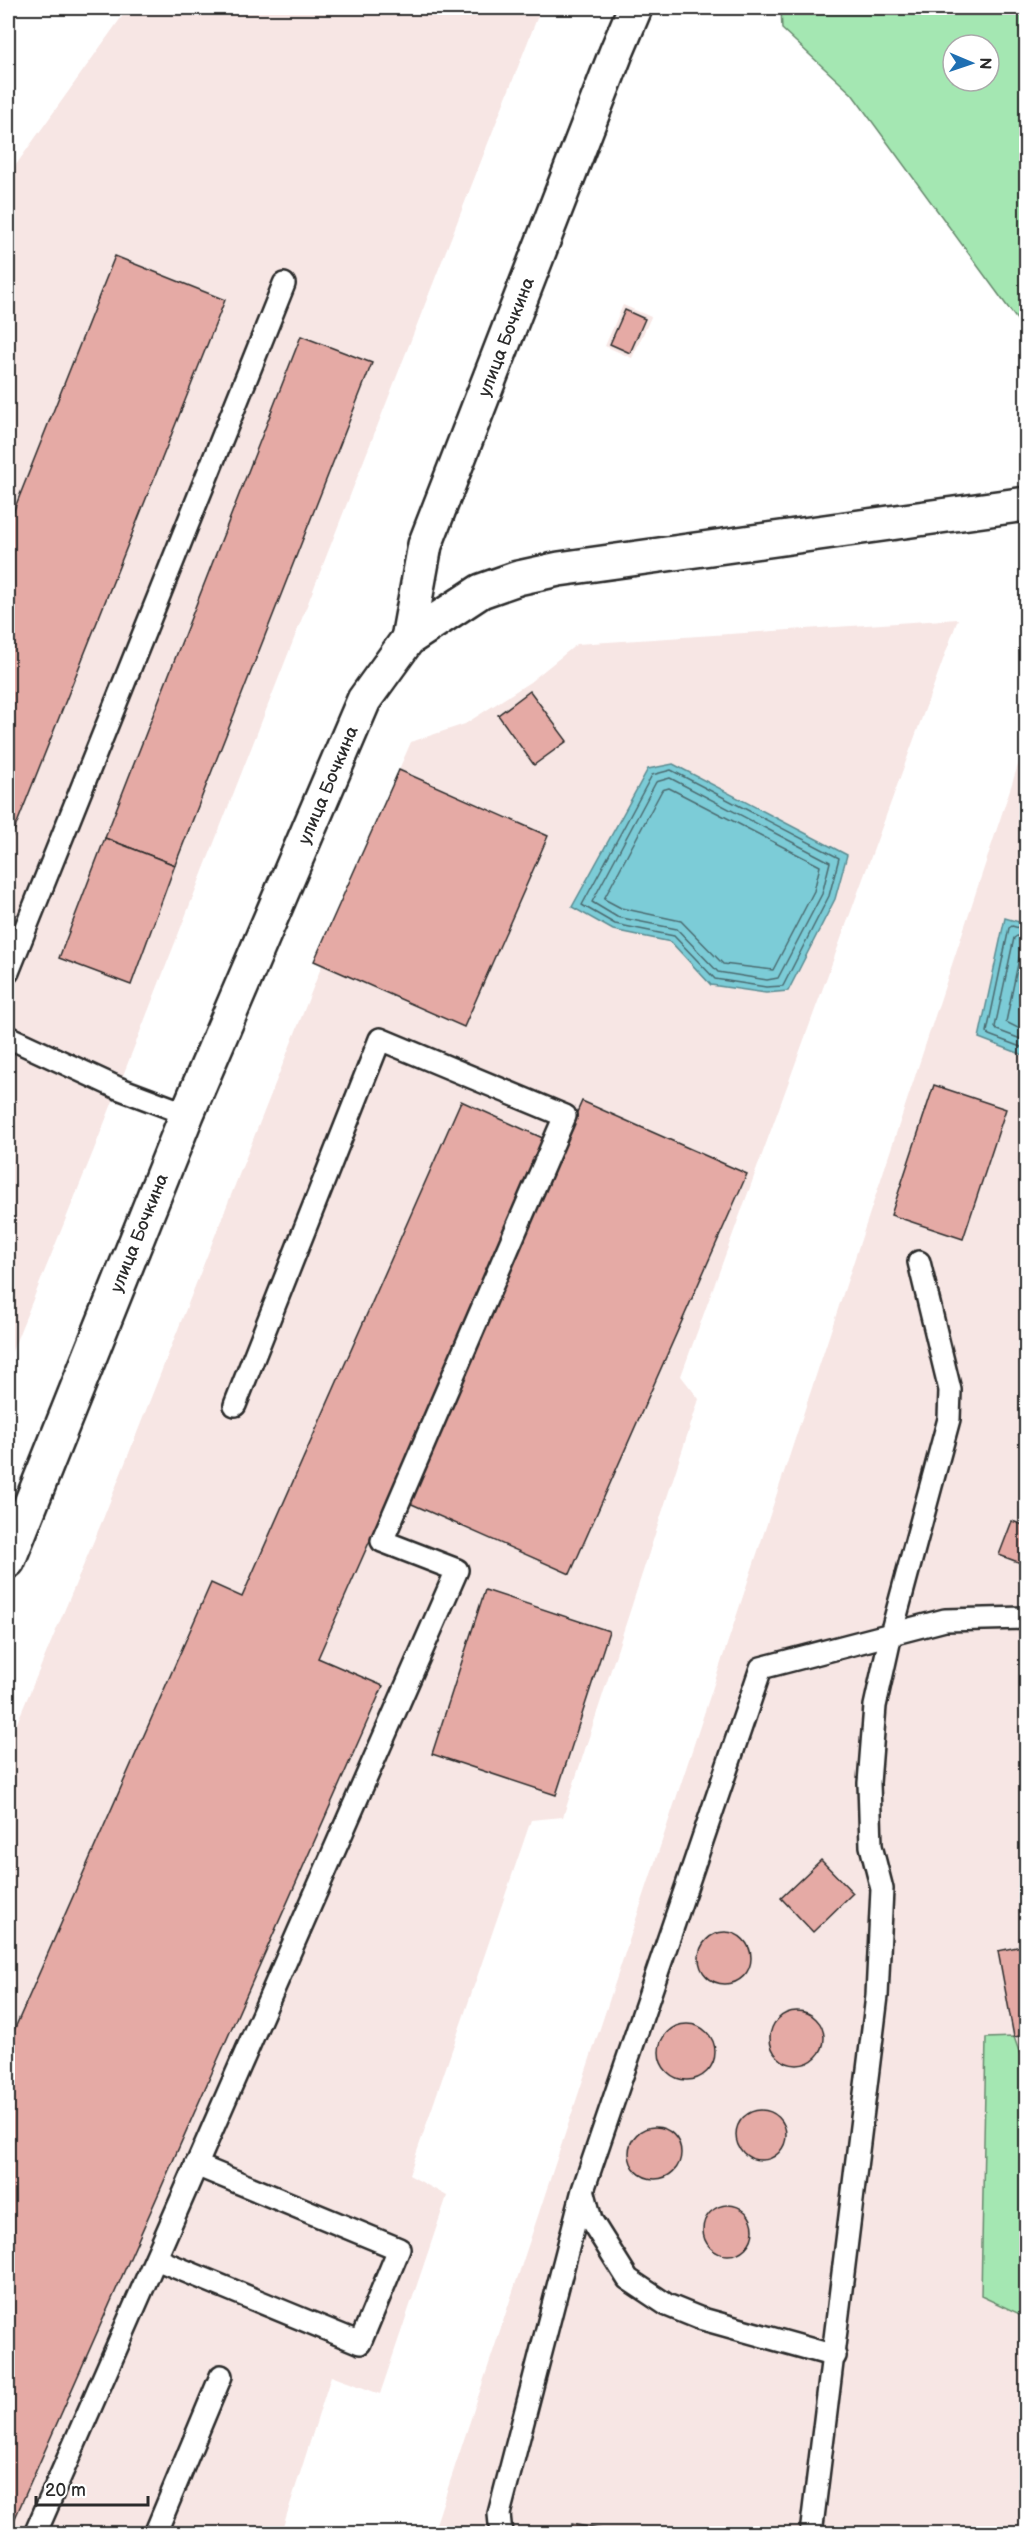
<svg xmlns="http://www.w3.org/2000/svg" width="1034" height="2541" viewBox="0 0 1034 2541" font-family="'Balsamiq Sans',sans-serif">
<rect width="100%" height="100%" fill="#fff"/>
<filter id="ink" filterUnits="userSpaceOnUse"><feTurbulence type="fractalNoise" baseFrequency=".0167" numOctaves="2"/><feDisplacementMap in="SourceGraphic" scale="12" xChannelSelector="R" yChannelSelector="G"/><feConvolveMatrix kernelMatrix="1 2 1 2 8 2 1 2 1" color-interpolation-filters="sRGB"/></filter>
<g filter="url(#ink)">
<g fill="#f7e6e4">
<path d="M128,8H541L93,1152L8,1361V176Z"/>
<path d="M623,305L651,317L632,358L605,346Z"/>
<path d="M958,619L681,1376L699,1399L563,1817L531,1820L409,2175L447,2196L380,2394L331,2376L281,2533L8,2534V1744L103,1519L322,965L315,961L411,742L465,724L530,682L577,644Z"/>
<path d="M1026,741V2533H433Z"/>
</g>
<g fill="#a4e7b2" stroke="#68896e" stroke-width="1.5" fill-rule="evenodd">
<path d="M781,8H1026V332L852,94L782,29ZM953,45H989V81H953Z"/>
<path d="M1014,2037L1022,2060H1026V2317L981,2296L986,2038Z"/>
</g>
<g fill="#7cccd7" stroke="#5c8c92" stroke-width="1.5">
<path d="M673,764L847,855L835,899L788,991L766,993L711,985L671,942L613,930L572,907L648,769Z"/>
<path d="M1005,918L1026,924V1056L979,1038Z"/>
</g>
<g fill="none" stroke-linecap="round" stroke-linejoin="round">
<g stroke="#4b6b70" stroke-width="1.5">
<path d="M671,770L839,858L829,896L783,986L766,987L715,979L674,936L615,924L582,905L652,775Z"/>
<path d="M670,778L830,862L822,894L778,978L767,980L718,972L677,929L617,917L592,902L656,782Z"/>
<path d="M669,788L820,866L814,891L773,970L723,964L681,921L621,908L604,899L662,790Z"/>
<path d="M1026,930L1012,926L1009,928L987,1032L989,1035L1026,1049"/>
<path d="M1026,937L1017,936L1014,938L995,1027L997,1030L1026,1041"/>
<path d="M1026,946L1021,949L1006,1022L1026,1032"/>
</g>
</g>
<g fill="#e5aaa5" stroke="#2b2b2b" stroke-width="1.5">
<path d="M115,256L225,300L8,846V525Z"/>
<path d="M625,310L645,319L630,353L610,344Z"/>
<path d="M301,336L372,363L175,865L105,838Z"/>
<path d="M530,691L567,741L534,765L498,715Z"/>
<path d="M399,770L548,836L464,1027L314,961Z"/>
<path d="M105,838L175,865L131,985L59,958Z"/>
<path d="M934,1085L1006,1109L963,1239L891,1215Z"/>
<path d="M461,1101L547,1140L318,1658L383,1686L8,2534V2044L211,1583L242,1597Z"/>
<path d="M582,1101L747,1174L570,1574L405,1501Z"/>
<path d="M1012,1521L1026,1526V1565L999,1555Z"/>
<path d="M485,1590L609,1631L556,1795L432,1754Z"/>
<path d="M821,1860L853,1893L813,1932L781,1898Z"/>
<circle cx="725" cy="1958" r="26"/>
<path d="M1026,1945V2035L1014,2037L998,1951Z"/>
<circle cx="797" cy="2038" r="27"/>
<circle cx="687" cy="2052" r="28"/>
<circle cx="761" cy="2135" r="25"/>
<circle cx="655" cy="2153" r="26"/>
<circle cx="728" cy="2230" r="25"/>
<path d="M572,2524L624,2534H571Z"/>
</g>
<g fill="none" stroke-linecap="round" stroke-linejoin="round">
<g stroke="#2b2b2b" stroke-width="26">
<g id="lane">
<path d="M8,972L284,284"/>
<path d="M8,1037L118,1088L187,1114"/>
<path d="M584,2193L591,2220L628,2279L667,2305L699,2318L835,2356"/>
<path d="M156,2259L360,2343L399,2249L196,2165"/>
<path d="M35,2534L457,1570L382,1541L565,1116L380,1039L235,1405"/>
<path d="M155,2534L221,2376"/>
<path d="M501,2534L499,2514L583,2190L761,1668L945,1620L1026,1618"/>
<path d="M811,2534L877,1996L882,1889L871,1846L869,1783L875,1706L891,1634L949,1419L950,1390L919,1262"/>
</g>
</g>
<g stroke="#2b2b2b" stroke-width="38">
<path id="street" d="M408,639L425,545L616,53L635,8"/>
</g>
<g stroke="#2b2b2b" stroke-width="38">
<path id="secondary" d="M8,1561L187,1114L364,700L408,639L481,591L518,578L559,569L1026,504"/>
</g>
<use href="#lane" stroke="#fff" stroke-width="21"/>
<use href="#street" stroke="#fff" stroke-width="33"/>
<use href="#secondary" stroke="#fff" stroke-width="33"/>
</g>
</g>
<g text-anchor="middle" stroke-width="6" stroke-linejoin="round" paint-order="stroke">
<g font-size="18" fill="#2b2b2b" stroke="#fff">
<text transform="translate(506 337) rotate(-69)" y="6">улица Бочкина</text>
<text transform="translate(328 785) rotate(-67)" y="6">улица Бочкина</text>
<text transform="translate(139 1233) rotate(-68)" y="6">улица Бочкина</text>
</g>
</g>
<rect width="1034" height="2541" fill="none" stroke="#fff" stroke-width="30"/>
<rect x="15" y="15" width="1004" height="2511" fill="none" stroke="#2b2b2b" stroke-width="2" filter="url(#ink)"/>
<g transform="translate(971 63) rotate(92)"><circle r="28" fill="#ffffff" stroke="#aaaaaa" stroke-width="1.5"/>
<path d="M0-4.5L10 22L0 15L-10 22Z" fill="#1f6fb2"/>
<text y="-9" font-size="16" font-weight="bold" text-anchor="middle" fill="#2b2b2b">N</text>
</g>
<path d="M36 2496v9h112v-9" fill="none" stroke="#2b2b2b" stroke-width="3"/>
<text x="45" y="2496" font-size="18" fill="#2b2b2b" stroke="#ffffff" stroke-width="4.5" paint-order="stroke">20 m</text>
</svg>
